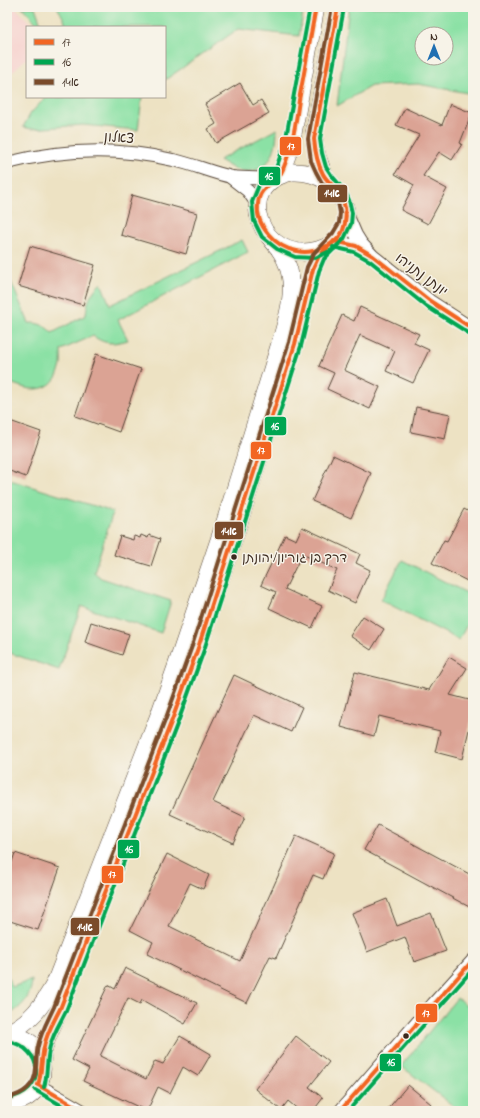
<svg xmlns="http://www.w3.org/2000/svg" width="480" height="1118" viewBox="0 0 480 1118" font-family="'Indie Flower','Playpen Sans Hebrew',sans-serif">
<rect width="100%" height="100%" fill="#f7f3e8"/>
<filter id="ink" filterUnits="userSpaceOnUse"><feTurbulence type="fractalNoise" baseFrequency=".025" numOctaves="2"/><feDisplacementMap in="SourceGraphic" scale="8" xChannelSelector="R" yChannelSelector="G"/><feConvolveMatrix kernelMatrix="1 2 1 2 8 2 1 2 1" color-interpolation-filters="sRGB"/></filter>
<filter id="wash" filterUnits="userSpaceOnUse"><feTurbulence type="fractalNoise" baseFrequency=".012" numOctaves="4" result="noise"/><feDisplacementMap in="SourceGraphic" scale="16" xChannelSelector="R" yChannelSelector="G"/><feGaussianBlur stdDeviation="0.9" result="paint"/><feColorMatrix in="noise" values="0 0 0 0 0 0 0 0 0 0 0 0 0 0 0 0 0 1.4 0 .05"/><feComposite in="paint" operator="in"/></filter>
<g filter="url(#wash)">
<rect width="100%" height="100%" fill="#ede2c3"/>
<path fill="#f7d0cd" d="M7,7H15L34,27H27V58L7,77Z"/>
<g fill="#8be1a5" stroke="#638662" fill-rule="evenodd">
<path d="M22,7H35L42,27H40Z"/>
<path d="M57,7H304L299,36L238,29L165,80V27H66L64,19Z"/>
<path d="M349,7H473V94L418,84L371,86L337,106ZM422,34H446V58H422Z"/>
<path d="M46,97H142L138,130L83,125L32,129L23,127L31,113Z"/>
<path d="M277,129C277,151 269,174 242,171C234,170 226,164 219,160Z"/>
<path d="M242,240L248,252L118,320L128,340C113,344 106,345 93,336L61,350C61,356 62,364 60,369C51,396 27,391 7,381V273L29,323C39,323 45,325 52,333L86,315C87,300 91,293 101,283L110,305Z"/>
<path d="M7,479L113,512L94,572L101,578L171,601L161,633L81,606L59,670L7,652Z"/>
<path d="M402,560L473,596V613L459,640L381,600Z"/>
<path d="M7,975L12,987L32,980C31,998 22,1007 7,1016Z"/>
<path d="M457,998L473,1010V1111H460L401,1066Z"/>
</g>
<g id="blocks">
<g fill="#dba394">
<path d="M240,83L253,105L261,100L269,113L216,143L208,129L216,124L205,104Z"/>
<path d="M450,104L472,113L460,143L462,144L452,160L439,152L423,176L447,189L428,224L401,210L414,185L395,174L419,135L396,125L405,108L442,125Z"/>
<path d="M132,195L197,213L186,254L121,235Z"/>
<path d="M30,246L95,265L83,305L18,286Z"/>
<path d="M360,307L419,334L414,343L429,350L413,383L386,371L395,351L360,335L344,370L380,387L370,409L327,389L334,373L319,366L342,315L354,321Z"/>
<path d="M96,354L141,369L119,432L75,416Z"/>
<path d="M416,407L450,414L445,439L411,432Z"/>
<path d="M7,420L41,432L26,477L7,470Z"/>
<path d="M333,455L371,473L351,518L312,501Z"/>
<path d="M464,509L473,514V584L432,563L444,540L447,541Z"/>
<path d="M302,527L360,554L356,563L370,570L355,603L328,590L337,570L302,554L285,589L322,606L312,628L269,608L276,592L261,585L285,535L296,540Z"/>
<path d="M141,535L148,538L149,535L160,539L151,566L114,555L120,536L133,540L134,536L140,538Z"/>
<path d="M363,616L384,629L371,650L350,636Z"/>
<path d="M91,622L129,634L122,655L85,642Z"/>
<path d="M449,657L467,668L450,695L473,701V713L462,759L435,752L440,731L379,716L374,736L341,727L355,672L429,690Z"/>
<path d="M234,675L302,707L291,732L254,715L213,802L245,817L233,843L170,814Z"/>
<path d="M378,825L473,876V909L364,850Z"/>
<path d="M296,836L334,853L323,879L313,875L276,958L270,956L247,1003L147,954L153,942L130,930L167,854L209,875L203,889L190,883L169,926L240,961Z"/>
<path d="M15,853L60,868L38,930L7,920V876Z"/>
<path d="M387,899L397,926L431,913L446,951L414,962L405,937L367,952L352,913Z"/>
<path d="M125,968L197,1003L185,1024L142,1000L140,1004L128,998L100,1056L146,1079L155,1061L163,1064L180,1036L211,1054L198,1076L183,1067L170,1093L158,1087L147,1111L83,1081L89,1069L72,1060L108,985L115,989Z"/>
<path d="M296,1036L329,1062L309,1087L323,1098L313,1111H300L288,1101L281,1110L255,1089Z"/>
<path d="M408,1085L431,1104L425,1111H386Z"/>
</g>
</g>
</g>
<g filter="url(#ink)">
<use href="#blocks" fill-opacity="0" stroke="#564637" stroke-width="1"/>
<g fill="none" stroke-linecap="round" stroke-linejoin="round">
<g stroke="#564637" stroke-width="14">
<g id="street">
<path d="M7,163C62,149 118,147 173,160C193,164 212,173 232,177C246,179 260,178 274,178"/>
<path d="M230,177L248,191L257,204"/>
<path d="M347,214L356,235L361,243L373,256L430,301L473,329"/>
<path d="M334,241L356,246L367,252"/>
<path d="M38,1085L83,1111"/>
<path d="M340,1111L433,1004L473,960"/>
</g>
</g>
<g stroke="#564637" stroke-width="18">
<g id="secondary">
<path d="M293,172C346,170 369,235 318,250C262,266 228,184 293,172Z"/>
<path d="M280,175L291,145L316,7"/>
<path d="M327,180C319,165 314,151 314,134L338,7"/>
<path d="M7,1033C30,1023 43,1005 55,983L159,715L176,667L224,525L281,340C292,302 301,271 271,239"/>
<path d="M7,1035C54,1036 54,1102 7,1103"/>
<path d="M42,1064C42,1043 52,1028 60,1009L172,720L198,648L237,529L295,344L313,269L319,256L329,245"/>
</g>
</g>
<use href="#street" stroke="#fff" stroke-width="12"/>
<use href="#secondary" stroke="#fff" stroke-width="17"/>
<g stroke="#f7f3e8" stroke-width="7">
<g id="bus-1">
<path d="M316,7C310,38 305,69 299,100C297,115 295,130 291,145C289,152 284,171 279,176C271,185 259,188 258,204C255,225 276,248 297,251C308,254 318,250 329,245C347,237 350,211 340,195C336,187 327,182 323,174C317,163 315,151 314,139L338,7"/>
<path d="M334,241L356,246L373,256L430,301L473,329"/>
<path d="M38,1085C42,1073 41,1060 44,1047C46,1034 54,1021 60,1009L172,720L198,648L295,344L313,269L319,256L334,241"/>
<path d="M38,1085L83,1111"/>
<path d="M340,1111L473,960"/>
</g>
</g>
<g stroke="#f7f3e8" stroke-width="7">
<g id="bus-2">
<path d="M310,7L285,143L275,171L259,185L252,202L254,221L262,237L277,249L295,257L315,258L334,249L344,239L351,224L352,213L349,200L345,191L332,176L326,167L322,153L320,139L344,8"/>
<path d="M333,247L354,252L370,261L426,306L470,334"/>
<path d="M7,1041C45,1048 47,1092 7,1098"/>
<path d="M44,1087C48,1074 46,1060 50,1046C53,1034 60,1023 66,1011L178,722L204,650L301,346L319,271L324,259L338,245"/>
<path d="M35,1090L71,1111"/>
<path d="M348,1111L473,969"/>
</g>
</g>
<g stroke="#f7f3e8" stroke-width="7">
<path id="bus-3" d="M7,1098C24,1094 35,1086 36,1068C37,1060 36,1054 38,1046C41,1032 48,1020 54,1007L166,718L192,646L289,342L307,267L314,253L333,233L339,223L340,213L338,202L332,193L322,183L316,172L311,161L308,139L332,7"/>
</g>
<use href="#bus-1" stroke="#f26522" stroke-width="4"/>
<use href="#bus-2" stroke="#00a651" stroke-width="4"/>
<use href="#bus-3" stroke="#7a4b2a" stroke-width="4"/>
</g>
</g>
<g fill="#3b2a1e" stroke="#f7f3e8" stroke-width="1.5">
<circle cx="234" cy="557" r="3.5"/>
<circle cx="406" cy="1036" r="3.5"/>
</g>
<g text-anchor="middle" stroke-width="3" stroke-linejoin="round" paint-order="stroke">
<g font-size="13" fill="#3b2a1e" stroke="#f7f3e8" text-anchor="start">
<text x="242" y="562">דרך בן גוריון/יהונתן</text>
</g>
<g font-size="14" fill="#3b2a1e" stroke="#f7f3e8">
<text transform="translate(119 137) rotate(4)" y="5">צאלון</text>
<text transform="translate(422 274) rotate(37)" y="5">יונתן נתניהו</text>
</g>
</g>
<g stroke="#f7f3e8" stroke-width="1.5">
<rect x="279" y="136" width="23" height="20" rx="4" fill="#f26522"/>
<rect x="258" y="166" width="23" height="20" rx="4" fill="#00a651"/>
<rect x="317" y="184" width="31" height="19" rx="4" fill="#7a4b2a"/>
<rect x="264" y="416" width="23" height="20" rx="4" fill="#00a651"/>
<rect x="250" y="441" width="22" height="19" rx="4" fill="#f26522"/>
<rect x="214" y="521" width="30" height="19" rx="4" fill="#7a4b2a"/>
<rect x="117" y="839" width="23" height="20" rx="4" fill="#00a651"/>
<rect x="101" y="865" width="23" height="19" rx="4" fill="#f26522"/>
<rect x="70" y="917" width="30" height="19" rx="4" fill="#7a4b2a"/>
<rect x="415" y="1003" width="23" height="20" rx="4" fill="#f26522"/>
<rect x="379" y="1053" width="23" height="19" rx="4" fill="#00a651"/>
</g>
<g font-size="11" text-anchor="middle" font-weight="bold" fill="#fff">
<text x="291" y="150">17</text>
<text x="269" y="180">16</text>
<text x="332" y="197">14א</text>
<text x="275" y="430">16</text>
<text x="261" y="454">17</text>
<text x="229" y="535">14א</text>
<text x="129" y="853">16</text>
<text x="112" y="878">17</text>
<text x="85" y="931">14א</text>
<text x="426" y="1017">17</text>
<text x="391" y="1066">16</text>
</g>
<rect width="480" height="1118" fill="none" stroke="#f7f3e8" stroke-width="24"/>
<rect x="26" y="26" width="140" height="72" fill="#f7f3e8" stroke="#aca397"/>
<rect x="34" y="39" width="20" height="6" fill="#f26522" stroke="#aca397"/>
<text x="62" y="46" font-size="12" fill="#3b2a1e">17</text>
<rect x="34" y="59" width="20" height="6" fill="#00a651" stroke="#aca397"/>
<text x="62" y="66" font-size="12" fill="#3b2a1e">16</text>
<rect x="34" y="79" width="20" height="6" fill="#7a4b2a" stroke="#aca397"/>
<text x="62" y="86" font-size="12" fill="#3b2a1e">14א</text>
<g transform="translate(434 46)"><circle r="19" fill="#f7f3e8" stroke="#aca397"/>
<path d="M0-3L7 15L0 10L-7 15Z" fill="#1f6fb2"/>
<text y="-6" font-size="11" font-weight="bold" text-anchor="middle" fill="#3b2a1e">N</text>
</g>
</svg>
